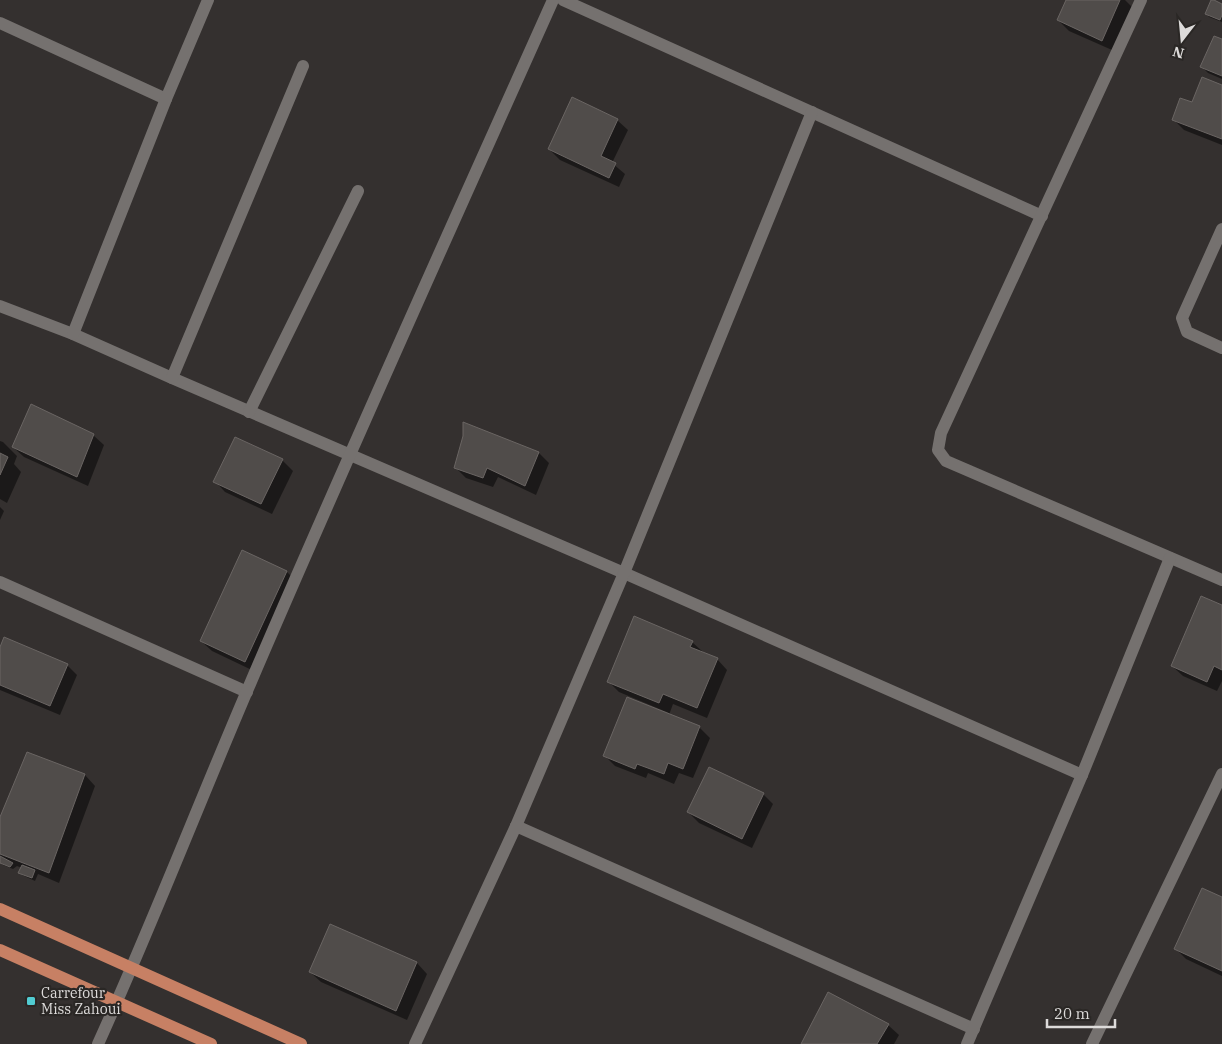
<svg xmlns="http://www.w3.org/2000/svg" width="1222" height="1044" viewBox="0 0 1222 1044" font-family="'IBM Plex Serif',serif">
<rect width="100%" height="100%" fill="#34302f"/>
<g fill="#0007">
<path d="M1067,0H1125L1132,7L1112,50L1069,31L1058,20Z"/>
<path d="M1222,5V22L1209,17L1206,13Z"/>
<path d="M1222,41V79L1208,73L1201,66Z"/>
<path d="M1222,86V145L1184,130L1173,119L1192,104Z"/>
<path d="M617,120L628,130L612,163L625,174L619,187L560,160L549,149Z"/>
<path d="M93,435L104,445L88,486L24,457L13,447Z"/>
<path d="M464,436L539,453L549,463L536,495L498,477L493,487L466,478L455,467Z"/>
<path d="M0,441L3,442L17,456L14,464L21,472L7,503L0,499Z"/>
<path d="M282,460L293,471L272,514L225,492L215,481Z"/>
<path d="M0,507L4,511L0,520Z"/>
<path d="M287,572L297,582L256,672L212,651L201,641Z"/>
<path d="M1222,607V681L1217,691L1183,676L1172,666Z"/>
<path d="M692,642L703,652L717,659L727,670L707,718L673,704L669,715L699,727L710,738L693,778L679,773L674,784L648,773L646,778L615,766L605,756L668,715L669,713L619,692L608,681Z"/>
<path d="M0,650L67,665L77,675L60,715L0,690Z"/>
<path d="M28,754L85,775L95,786L59,883L38,874L35,881L22,875L19,872L22,868L17,866L13,869L3,865L0,862V821Z"/>
<path d="M763,794L773,804L752,848L699,823L688,812Z"/>
<path d="M1222,898V976L1186,959L1176,949Z"/>
<path d="M331,925L417,963L427,974L407,1020L321,982L310,972Z"/>
<path d="M828,994L888,1025L899,1035L894,1044H802Z"/>
</g>
<g fill="#504c4a" stroke="#6a6563">
<path d="M1066,0H1120L1102,41L1057,20Z"/>
<path d="M1211,0H1214L1222,4V15L1220,20L1205,14Z"/>
<path d="M1214,36L1222,39V76L1200,67Z"/>
<path d="M1202,77L1222,85V139L1172,120L1180,98L1192,102Z"/>
<path d="M572,97L618,119L601,156L616,163L609,178L548,149Z"/>
<path d="M31,404L94,434L77,477L12,447Z"/>
<path d="M463,422L539,452L525,486L487,468L483,478L454,468L463,436Z"/>
<path d="M235,437L283,459L261,504L213,482Z"/>
<path d="M0,453L8,457L0,475Z"/>
<path d="M242,550L287,571L245,662L200,641Z"/>
<path d="M1201,596L1222,605V670L1214,666L1207,682L1171,666Z"/>
<path d="M634,616L693,641L690,647L718,658L697,708L663,694L659,703L607,682Z"/>
<path d="M4,637L68,664L50,706L0,685V647Z"/>
<path d="M627,697L700,726L683,769L668,763L664,774L637,764L635,769L603,756Z"/>
<path d="M27,752L85,774L49,873L0,854V817Z"/>
<path d="M709,767L764,793L742,839L687,812Z"/>
<path d="M0,856L13,863L10,867L0,863Z"/>
<path d="M22,865L35,870L32,878L18,873Z"/>
<path d="M1202,888L1222,897V971L1174,949Z"/>
<path d="M330,924L417,962L396,1011L309,972Z"/>
<path d="M828,992L889,1024L877,1044H801Z"/>
</g>
<g fill="none" stroke-linecap="round" stroke-linejoin="round">
<g stroke="#75716f" stroke-width="12">
<path d="M563,0L1042,216"/>
<path d="M1141,0L941,433L938,450L946,461L1222,580"/>
<path d="M0,23L166,99"/>
<path d="M1222,229L1182,318L1187,332L1222,348"/>
<path d="M0,306L73,334L172,378L624,573L1082,775"/>
<path d="M73,334L166,99L208,0"/>
<path d="M172,378L303,66"/>
<path d="M249,412L358,191"/>
<path d="M0,582L247,692"/>
<path d="M516,826L974,1029"/>
<path d="M98,1044C151,927 197,808 247,691C346,459 450,230 553,0"/>
<path d="M415,1044L516,826L624,573L812,112"/>
<path d="M967,1044L1082,775L1170,558"/>
<path d="M1092,1044L1222,774"/>
</g>
<g stroke="#c78064" stroke-width="12">
<path d="M0,909L301,1044"/>
<path d="M0,950L211,1044"/>
</g>
</g>
<rect fill="#51ccd2" stroke="#2a2725" stroke-width="2" x="26" y="996" width="10" height="10" rx="2.5"/>
<g text-anchor="middle" stroke-width="4.5" stroke-linejoin="round" paint-order="stroke">
<g font-size="14" fill="#dddbda" stroke="#2a2725" text-anchor="start">
<text x="41" y="998">Carrefour<tspan x="41" dy="16">Miss Zahoui</tspan></text>
</g>
</g>
<g transform="translate(1182 40) rotate(196)" stroke="#2a2725" stroke-width="4" paint-order="stroke">
<path d="M0-4L9 19L0 12L-9 19Z" fill="#dddbda"/>
<text y="-8" font-size="14" font-weight="bold" text-anchor="middle" fill="#dddbda">N</text>
</g>
<path d="M1047 1019v8h68v-8" fill="none" stroke="#dddbda" stroke-width="2.5"/>
<text x="1054" y="1019" font-size="15" fill="#dddbda" stroke="#2a2725" stroke-width="4" paint-order="stroke">20 m</text>
</svg>
